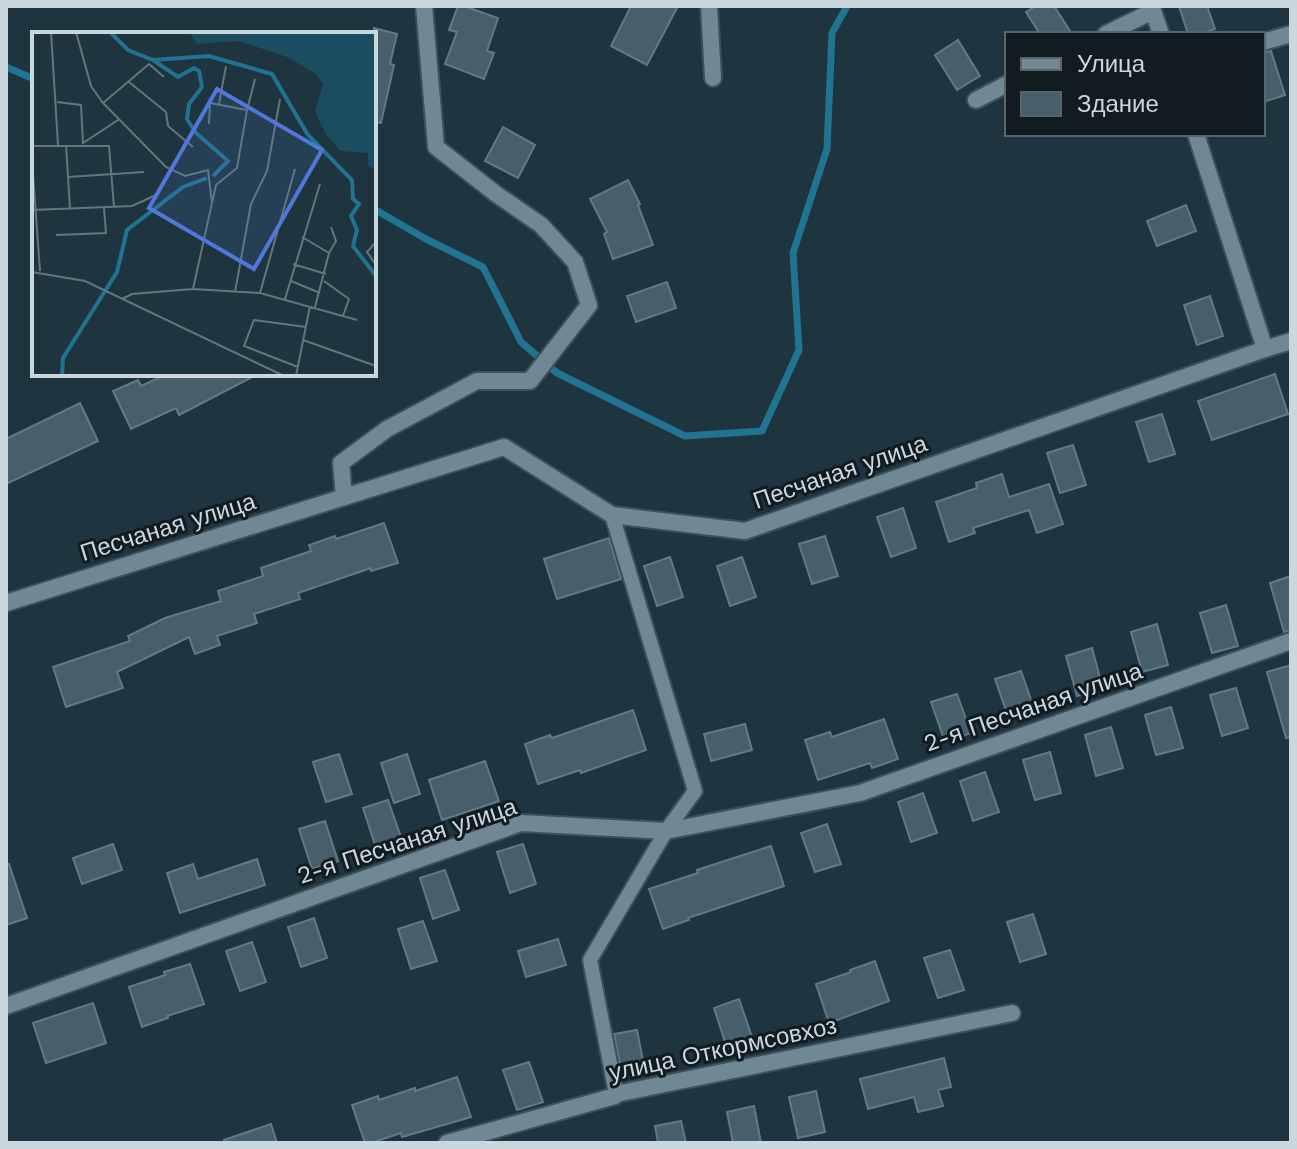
<svg xmlns="http://www.w3.org/2000/svg" width="1297" height="1149" viewBox="0 0 1297 1149" font-family="'Work Sans',sans-serif">
<rect width="100%" height="100%" fill="#1e353f"/>
<g fill="none" stroke-linecap="round" stroke-linejoin="round">
<g stroke="#207391" stroke-width="7">
<path d="M6,67L34,79"/>
<path d="M374,209L426,239L483,267L521,342L557,373L685,436L762,431L799,350L793,253L827,149L832,33L847,6"/>
</g>
</g>
<g fill="#475f6a" stroke="#617a86" stroke-width="2">
<path d="M458,6H464L498,18L487,51L494,53L484,79L445,64L457,32L449,30Z"/>
<path d="M631,6H678L647,65L611,46Z"/>
<path d="M1036,6H1054L1072,34H1040L1026,12Z"/>
<path d="M1179,6H1207L1215,29L1201,34H1188Z"/>
<path d="M374,28L397,34L390,64L394,65L381,123L374,122Z"/>
<path d="M958,40L980,76L957,90L935,55Z"/>
<path d="M1271,51L1285,95L1263,102V53Z"/>
<path d="M503,127L535,145L518,178L485,161Z"/>
<path d="M628,180L640,204L638,205L653,245L613,259L604,234L607,232L590,199Z"/>
<path d="M1186,205L1196,231L1157,246L1147,221Z"/>
<path d="M667,282L676,308L636,322L627,296Z"/>
<path d="M1210,296L1223,336L1197,345L1184,305Z"/>
<path d="M167,374H258L179,415L176,408L131,429L113,391L138,380L141,386Z"/>
<path d="M1275,374L1288,414L1212,440L1198,401Z"/>
<path d="M80,403L98,441L6,484V439Z"/>
<path d="M1162,414L1175,454L1149,462L1136,422Z"/>
<path d="M1073,445L1086,485L1060,493L1047,453Z"/>
<path d="M1002,474L1009,497L1049,484L1063,524L1037,533L1029,510L973,528L975,533L949,542L936,502L977,488L976,483Z"/>
<path d="M903,508L916,548L891,557L877,517Z"/>
<path d="M384,523L398,563L371,571V568L298,593L300,599L254,614L257,623L217,636L220,645L195,654L189,637L117,672L123,688L66,707L53,667L130,641L128,636L165,618L221,601L218,591L263,576L261,568L311,551L309,545L335,536L336,539Z"/>
<path d="M825,536L838,576L812,584L799,544Z"/>
<path d="M609,538L621,579L557,599L544,559Z"/>
<path d="M670,557L683,597L657,606L644,566Z"/>
<path d="M742,557L756,597L730,606L717,566Z"/>
<path d="M1291,576V630L1284,632L1270,583Z"/>
<path d="M1226,605L1238,646L1212,653L1200,613Z"/>
<path d="M1157,624L1168,665L1142,672L1131,632Z"/>
<path d="M1092,648L1103,689L1077,696L1066,656Z"/>
<path d="M1291,665V737L1286,738L1267,672Z"/>
<path d="M1021,671L1035,711L1009,719L995,679Z"/>
<path d="M1236,688L1248,728L1222,736L1210,695Z"/>
<path d="M957,694L971,733L945,742L931,702Z"/>
<path d="M1171,707L1183,748L1156,755L1145,715Z"/>
<path d="M633,710L646,750L581,773L580,770L538,784L525,744L550,735L552,738Z"/>
<path d="M884,719L898,759L872,768L870,763L818,780L805,740L830,732L832,737Z"/>
<path d="M745,724L752,750L711,761L704,734Z"/>
<path d="M1111,727L1123,768L1096,776L1085,735Z"/>
<path d="M1050,752L1061,793L1035,800L1023,760Z"/>
<path d="M339,754L352,794L326,802L313,762Z"/>
<path d="M407,754L420,794L394,803L381,763Z"/>
<path d="M485,761L499,801L442,820L429,780Z"/>
<path d="M985,772L999,812L973,821L960,781Z"/>
<path d="M923,793L937,833L911,842L898,802Z"/>
<path d="M388,800L402,840L376,848L363,808Z"/>
<path d="M325,821L338,861L312,869L299,829Z"/>
<path d="M827,824L841,864L815,872L801,833Z"/>
<path d="M113,844L122,870L82,884L73,858Z"/>
<path d="M523,844L536,884L510,893L497,852Z"/>
<path d="M771,846L784,886L688,918L689,920L663,929L649,889L698,873L697,870Z"/>
<path d="M257,859L265,885L180,913L167,873L193,864L198,879Z"/>
<path d="M6,864H9L27,918L6,925Z"/>
<path d="M445,870L459,910L433,919L420,878Z"/>
<path d="M1033,914L1046,954L1020,962L1007,922Z"/>
<path d="M314,918L327,958L301,967L288,927Z"/>
<path d="M423,921L437,961L411,969L398,929Z"/>
<path d="M558,939L566,965L526,977L518,951Z"/>
<path d="M252,942L266,982L240,991L226,951Z"/>
<path d="M950,950L964,990L938,998L924,958Z"/>
<path d="M875,961L889,1001L829,1023L816,984L851,972L850,970Z"/>
<path d="M190,964L204,1004L167,1016L168,1018L142,1027L129,987L165,975L164,972Z"/>
<path d="M739,999L753,1040L727,1048L714,1008Z"/>
<path d="M93,1003L106,1043L46,1063L33,1023Z"/>
<path d="M637,1030L645,1071L622,1075L614,1034Z"/>
<path d="M944,1058L951,1087L938,1090L943,1106L918,1112L914,1097L868,1109L860,1079Z"/>
<path d="M529,1062L543,1102L517,1110L503,1070Z"/>
<path d="M457,1077L471,1117L402,1137L401,1133L371,1143H365L352,1105L378,1096L379,1100L415,1088V1091Z"/>
<path d="M816,1091L825,1132L798,1138L789,1097Z"/>
<path d="M754,1106L761,1143H733L727,1112Z"/>
<path d="M681,1121L686,1143H658L655,1126Z"/>
<path d="M271,1124L277,1143H225L224,1140Z"/>
</g>
<g fill="none" stroke-linecap="round" stroke-linejoin="round">
<g stroke="#3c5059" stroke-width="18">
<path id="service" d="M612,515L695,791L666,831L590,960L616,1094"/>
</g>
<g stroke="#3c5059" stroke-width="20">
<g id="minor">
<path d="M709,6L713,78"/>
<path d="M1106,34L1153,11L1161,34"/>
<path d="M1263,42L1291,34"/>
<path d="M976,100L1007,84"/>
<path d="M1196,134L1265,349L1291,341"/>
<path d="M344,497L341,463L387,429L477,381H530L589,305L575,262L541,225L496,194L436,147L424,6"/>
<path d="M6,603L504,447L612,515L745,531L1265,349"/>
<path d="M6,1006L521,823L666,831L860,793L1291,641"/>
<path d="M447,1143L615,1096L616,1094L1012,1013"/>
</g>
</g>
<use href="#service" stroke="#6f8894" stroke-width="14"/>
<use href="#minor" stroke="#6f8894" stroke-width="16"/>
</g>
<g text-anchor="middle" stroke-width="6" stroke-linejoin="round" paint-order="stroke">
<g font-size="24" fill="#cad7dd" stroke="#111b20">
<text transform="translate(840 472) rotate(-19)" y="8">Песчаная улица</text>
<text transform="translate(168 527) rotate(-17)" y="8">Песчаная улица</text>
<text transform="translate(1033 707) rotate(-19)" y="8">2-я Песчаная улица</text>
<text transform="translate(407 841) rotate(-18)" y="8">2-я Песчаная улица</text>
<text transform="translate(723 1049) rotate(-12)" y="8">улица Откормсовхоз</text>
</g>
</g>
<g transform="translate(32 32)">
<rect width="344" height="344" fill="#1e353f"/>
<path d="M157,0H344V139L336,134V121L308,119L294,102L283,79L291,52L284,42L255,25L207,9L165,12Z" fill="#1a4d60"/>
<path fill="none" stroke="#207391" stroke-width="4" d="M78,0L96,18L121,28L177,24L240,42L276,103L320,148L321,167L327,172L319,184L325,198L321,214L344,244M121,28L146,45L162,36L167,39L170,55L157,72L155,87L164,101L196,129L181,144M30,344L31,326L85,240L95,198L151,155L175,146"/>
<path fill="none" stroke="#63767e" stroke-width="2" d="M19,0L26,113M44,0L59,54L71,71L134,135L153,144L176,138L180,171M97,50L134,80L136,94L161,115M25,70L49,73L51,111L86,88M71,71L117,32L132,45M187,72L194,34M215,78L205,136L184,153L161,257L228,261L325,288M177,92L178,71L215,78L223,47M34,113L38,177M0,114H77L82,175M0,128L8,239M36,145L112,140M0,178L100,174L124,163M24,203L74,201L72,176M270,205L297,221L304,209L299,195M344,210L335,220L344,233M261,232L294,242M0,240L53,249L252,344M259,249L288,261M292,249L317,267L311,284M203,260L219,172L235,139L248,67M228,261L263,137M90,267L100,262L161,257M253,267L288,152M283,275L297,221M271,308L344,334M266,335L212,314L222,288L274,295M264,344L278,274"/>
<path fill="#5177da" fill-opacity="0.15" stroke="#5177da" stroke-width="4" d="M185,57L290,118L222,237L117,176Z"/>
<rect width="344" height="344" fill="none" stroke="#cad7dd" stroke-width="4"/>
</g>
<rect width="1297" height="1149" fill="none" stroke="#cad7dd" stroke-width="16"/>
<rect x="1005" y="32" width="260" height="104" fill="#111b20" stroke="#5b666c" stroke-width="2"/>
<rect x="1021" y="58" width="40" height="12" fill="#6f8894" stroke="#5b666c" stroke-width="2"/>
<text x="1077" y="72" font-size="24" fill="#cad7dd">Улица</text>
<rect x="1021" y="92" width="40" height="24" fill="#475f6a" stroke="#5b666c" stroke-width="2"/>
<text x="1077" y="112" font-size="24" fill="#cad7dd">Здание</text>
</svg>
